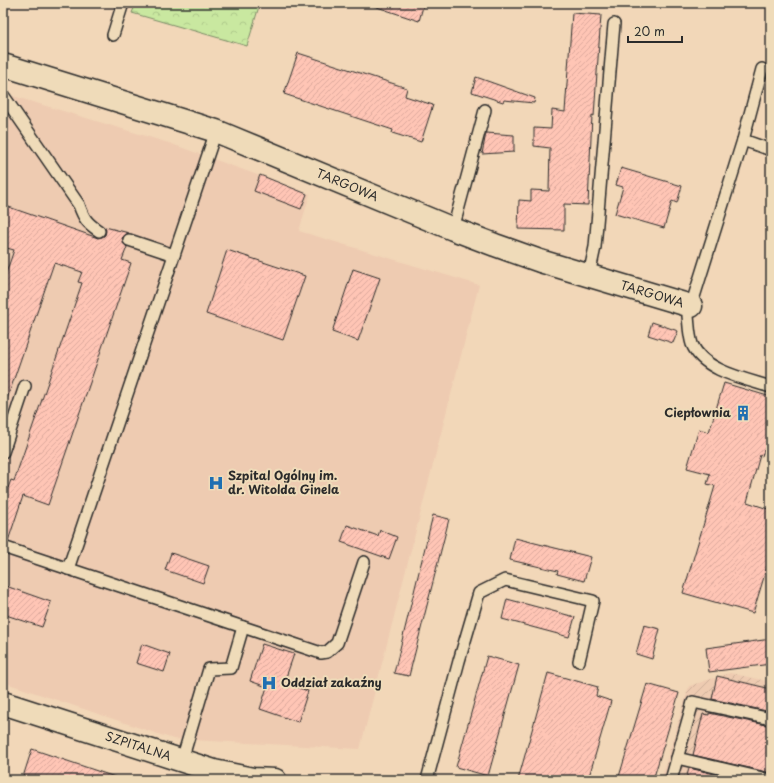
<svg xmlns="http://www.w3.org/2000/svg" width="774" height="783" viewBox="0 0 774 783" font-family="'Playpen Sans',sans-serif">
<defs>
<pattern id="industrial-furrows" width="10" height="10" patternUnits="userSpaceOnUse"><rect width="10" height="10" fill="#eecbb1"/><path d="M-1 1l2-2M0 10L10 0M9 11l2-2" fill="none" stroke="#ccae98"/></pattern>
<pattern id="forest-crowns" width="20" height="18" patternUnits="userSpaceOnUse"><rect width="20" height="18" fill="#c9e8a0"/><path d="M2 6a3 3 0 1 1 6 0M12 15a3 3 0 1 1 6 0" fill="none" stroke="#adc78a"/></pattern>
<pattern id="building-hatch" width="6" height="6" patternUnits="userSpaceOnUse"><rect width="6" height="6" fill="#ffc5b5"/><path d="M-1 1l2-2M0 6l6-6M5 7l2-2" fill="none" stroke="#dba99c"/></pattern>
</defs>
<rect width="100%" height="100%" fill="#f2d7b8"/>
<filter id="ink" filterUnits="userSpaceOnUse"><feTurbulence type="fractalNoise" baseFrequency=".025" numOctaves="2"/><feDisplacementMap in="SourceGraphic" scale="8" xChannelSelector="R" yChannelSelector="G"/><feConvolveMatrix kernelMatrix="1 2 1 2 8 2 1 2 1" color-interpolation-filters="sRGB"/></filter>
<g filter="url(#ink)">
<path fill="#eecbb1" d="M3,93L169,143L310,194L299,231L479,285L360,749L173,739L3,682Z"/>
<path fill="url(#industrial-furrows)" d="M730,673L771,682V780H661L689,686Z"/>
<path fill="url(#forest-crowns)" stroke="#7a8a66" d="M136,3H260L247,46L132,13Z"/>
<g fill="url(#building-hatch)" stroke="#2b2b2b">
<path d="M374,3H424L419,21L374,6Z"/>
<path d="M572,13L601,15L594,116L592,115L588,205L564,204V230L518,229L519,200L531,201V190L549,191L550,148L534,146V128L551,129L552,110L565,112Z"/>
<path d="M298,53L407,88L405,96L433,105L421,142L392,133L393,130L284,94Z"/>
<path d="M476,77L535,98L534,103L504,100L503,102L472,92Z"/>
<path d="M486,133L514,135V152L482,154Z"/>
<path d="M621,168L682,186L677,203L672,201L664,228L615,214L623,187L616,185Z"/>
<path d="M260,175L307,194L301,209L254,191Z"/>
<path d="M3,205L98,238L102,237L105,235L106,231L105,227L129,233L125,235L122,238L124,244L127,247L122,260L131,263L48,505L23,496L8,541L3,540V487L8,488L11,480L14,481L82,283L78,282L82,272L54,263L5,405L3,404V282L14,250L3,247Z"/>
<path d="M227,250L305,276L283,340L206,314Z"/>
<path d="M353,269L380,278L358,341L332,332Z"/>
<path d="M652,322L678,331L673,343L648,335Z"/>
<path d="M724,383L771,397V452L764,450L762,456L760,455L747,502L771,510V554L753,613L683,593L715,486L707,484L710,474L687,468L699,429L709,432Z"/>
<path d="M433,515L449,519L409,676L394,673Z"/>
<path d="M347,525L378,536L380,530L397,537L389,559L341,542Z"/>
<path d="M515,538L591,557L584,581L557,574L558,571L510,560Z"/>
<path d="M171,553L209,566L203,583L165,570Z"/>
<path d="M3,585L51,602L42,627L3,614Z"/>
<path d="M507,599L575,617L569,637L502,619Z"/>
<path d="M644,625L660,629L652,659L636,654Z"/>
<path d="M771,639V664L709,672L706,648Z"/>
<path d="M142,644L170,654L164,672L136,663Z"/>
<path d="M262,644L294,654L284,683L308,691L298,722L260,709L267,687L250,681Z"/>
<path d="M487,656L519,665L488,776L456,767Z"/>
<path d="M548,673L598,687L596,696L611,701L588,780H518Z"/>
<path d="M717,676L771,689V712L712,699Z"/>
<path d="M647,684L679,693L664,744L653,780H618Z"/>
<path d="M709,713L771,726V773L693,755L703,714L709,715Z"/>
<path d="M32,749L115,777V780H22Z"/>
<path d="M689,768L740,780H686Z"/>
</g>
<g fill="none" stroke-linecap="round" stroke-linejoin="round">
<g stroke="#2b2b2b" stroke-width="14">
<g id="service">
<path d="M113,35L123,3"/>
<path d="M3,95L79,205C84,219 87,223 99,231"/>
<path d="M743,140L762,69"/>
<path d="M771,150L743,140L688,316C689,325 689,335 692,344C703,371 746,379 771,387"/>
<path d="M453,229L485,110"/>
<path d="M129,240L174,255"/>
<path d="M589,275L595,247L614,24"/>
<path d="M3,452L25,386"/>
<path d="M3,547L321,653L327,652L337,643L364,562"/>
<path d="M68,569L216,131"/>
<path d="M677,758L770,780"/>
<path d="M182,760L209,669L231,668L243,627"/>
<path d="M427,780L459,661L479,593L505,580L593,601L579,661"/>
<path d="M671,780L693,702L771,719"/>
</g>
</g>
<g stroke="#2b2b2b" stroke-width="25">
<g id="minor">
<path id="s1" d="M3,65L216,131L453,229L495,245L540,261L691,306"/>
<path id="s2" d="M3,703L214,771L253,779L275,780"/>
</g>
</g>
<use href="#service" stroke="#efdbb9" stroke-width="11"/>
<use href="#minor" stroke="#efdbb9" stroke-width="22"/>
</g>
</g>
<defs>
<g id="building-bare" transform="scale(1.2)"><path d="M-4-6H4V6H1V3H-1V6H-4ZM-2.5-4.3h1.7v1.8h-1.7ZM.8-4.3h1.7v1.8H.8ZM-2.5-1h1.7V.8h-1.7ZM.8-1h1.7V.8H.8Z" fill="#1f6fb2" stroke="#efdbb9" stroke-width="2.5" paint-order="stroke"/></g>
<g id="hospital-bare" transform="scale(1.2)"><path d="M-5-5h3v3.5h4V-5h3V5h-3V1.5h-4V5h-3Z" fill="#1f6fb2" stroke="#efdbb9" stroke-width="2.5" paint-order="stroke"/></g>
</defs>
<g fill-rule="evenodd">
<use href="#building-bare" x="743" y="413"/>
<use href="#hospital-bare" x="216" y="483"/>
<use href="#hospital-bare" x="269" y="683"/>
</g>
<g text-anchor="middle" stroke-width="4" stroke-linejoin="round" paint-order="stroke">
<g font-size="12" fill="#2b2b2b" stroke="#efdbb9">
<text dy="4" stroke="none"><textPath href="#s1" startOffset="365">TARGOWA</textPath></text>
<text dy="4" stroke="none"><textPath href="#s1" startOffset="689">TARGOWA</textPath></text>
<text dy="4" stroke="none"><textPath href="#s2" startOffset="142">SZPITALNA</textPath></text>
</g>
<g font-size="12" font-weight="bold" fill="#2b2b2b" stroke="#efdbb9" text-anchor="start">
<text x="731" y="417" text-anchor="end">Ciepłownia</text>
<text x="228" y="480">Szpital Ogólny im.<tspan x="228" dy="14">dr. Witolda Ginela</tspan></text>
<text x="281" y="687">Oddział zakaźny</text>
</g>
</g>
<rect width="774" height="783" fill="none" stroke="#efdbb9" stroke-width="16"/>
<rect x="8" y="8" width="758" height="767" fill="none" stroke="#2b2b2b" stroke-width="1.5" filter="url(#ink)"/>
<path d="M628 36v6h54v-6" fill="none" stroke="#2b2b2b" stroke-width="2"/>
<text x="634" y="36" font-size="12" fill="#2b2b2b" stroke="#efdbb9" stroke-width="3" paint-order="stroke">20 m</text>
</svg>
